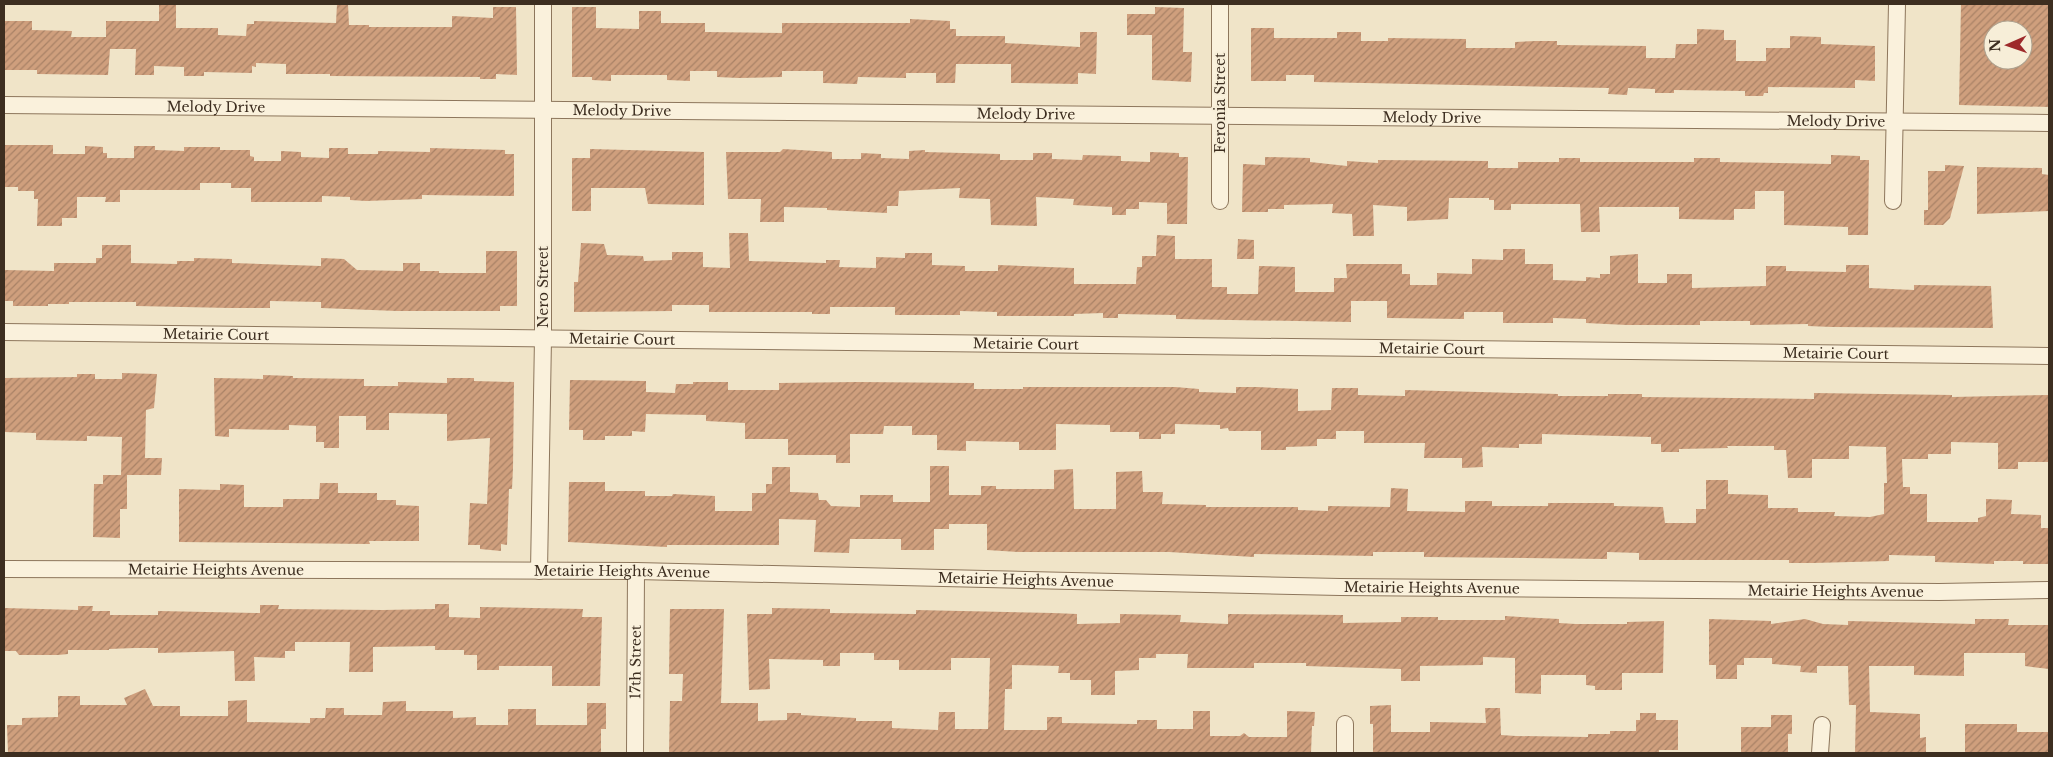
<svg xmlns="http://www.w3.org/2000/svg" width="2053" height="757" viewBox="0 0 2053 757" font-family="'Libre Baskerville',serif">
<defs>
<pattern id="building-hatch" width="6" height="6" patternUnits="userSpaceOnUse" patternTransform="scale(1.25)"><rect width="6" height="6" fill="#cf9f7d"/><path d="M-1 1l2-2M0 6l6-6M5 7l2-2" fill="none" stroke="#a98266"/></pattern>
</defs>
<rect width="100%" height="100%" fill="#f0e4c8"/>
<g fill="url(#building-hatch)" fill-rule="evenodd">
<path d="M159,4H176V28H218V35L246,36L247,24H254V21L336,23L337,4H348L349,25H369V27H452V16L493,18V7H516L517,75L496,74V79H480V77L330,76V74H286V64L256,63V67L252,66V73L204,72V76H184V67L154,66V75H135L136,49H110L108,75L37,74V70H4V21H32V30L72,31L71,37H106V21H159Z"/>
<path d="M1961,4H2049V107L1959,105ZM1993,30H2023V60H1993Z"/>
<path d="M572,7H596V28L639,29V11H661V23H705V32L782,33V23H910V19L950,21V29H956V36H1005V43L1080,47V32H1097L1096,74L1078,73V84L1011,83V64H956L955,83H936V73H906V78L858,77L857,84L823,83V71H782V77L739,78L717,77V71H690V81L667,80V75H611V81L592,80V77H572Z"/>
<path d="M1155,7L1184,8L1183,52H1192L1191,82L1152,80V35H1127V14H1155Z"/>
<path d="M1251,28H1274V38H1337V32H1361V41H1388V38L1466,39V48H1515V42L1536,41H1557V45L1646,46V58H1675L1676,44H1697V29L1724,30V40H1736V61H1766V48H1790V36L1821,37V44L1875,46V81L1855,80V88L1768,87V93H1764L1763,96H1745V91L1674,90V93H1655V89L1628,88L1627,95L1608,94L1609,88L1314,82V75H1286V81H1251Z"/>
<path d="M4,145H53V154H85V146L103,147V153H107V158H134V146H155V150L184,151V147H220V150H250V156L254,157V161H281V151L301,152V157L329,158V148H348V154H378V151L430,152V148L505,150V154H514V196L422,195V199L366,201L350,200V197L322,196V202H251V188H231V183H200V190H120V202H105L106,197H77V218H62V226H37L38,199H34V191H18V187H4Z"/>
<path d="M590,149L704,152V205L648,204L645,188H591V211H572V158H590Z"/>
<path d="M783,149L832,152V159H861V153L881,154V158L909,159V151L925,150V152L1000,154V160H1033V153H1052V159L1082,160L1083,155L1121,156V161L1150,162V152L1179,153V157H1188L1187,224H1167V203L1139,202V209H1126V215H1112V207L1073,205L1074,199L1036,197L1037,226L991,225L990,199L959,198L960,188L899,191L898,206H887V213L827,210V208L784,207V222H760L761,199H728L726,152H780Z"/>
<path d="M1831,155L1860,156V160H1869L1868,235H1848V227L1784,225V191H1755V209H1734V220L1679,219V207H1599L1600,232H1581L1580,204H1511V210H1494V200H1489V198H1449L1448,219L1407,221V207L1373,205L1374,236H1353L1352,214L1332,213L1333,204L1284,205V209H1268V212H1242L1243,164L1265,165V157L1310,158V162L1347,166V161L1378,163V160L1488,161V168H1518V162H1559V158H1580V162H1694V158H1720V162L1831,164Z"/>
<path d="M1945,165L1964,166L1950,218L1943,225H1924V210H1928V171H1945Z"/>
<path d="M1977,167L2042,168V174L2049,175V211L1977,214Z"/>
<path d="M729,233H748L749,261L826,263V260H840L839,267L876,268V257L905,258V253H932V265L965,266V271H998V265L1074,268V284H1136L1137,267H1142V256H1156L1157,235L1175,236V259H1212V287H1227V294H1258L1259,266L1295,267V292H1334V278H1347L1346,264H1402V274H1410V285H1437V273L1472,274V259L1503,260V249H1525V264H1553V280L1586,281V277L1600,278V274H1610V256L1638,254V283H1667V274H1692V288L1766,286V266H1786V271L1846,272V265H1869V288L1914,290V285L1991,286L1993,328L1832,327L1808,326V324L1750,325V321H1700V325H1627L1586,323V319L1553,318V323H1503V312H1464V319L1387,318V301H1351V322L1176,319V315L1118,314V318H1103V313L1074,314V316H997V312L960,311V315H895V307H830V314H812V312H709V305H672V311L574,312V282H578L581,243L604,244L607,255L643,256L644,261L672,260V252H703V267L730,268Z"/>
<path d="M1238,239L1254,240V259H1237Z"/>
<path d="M102,245H131V263L177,264V261H194V258L232,259V263L321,266V258L344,259L357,270L403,271V263H420V271H439V273H486V251H517V306H500V311H397L321,308V302L270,301V308H230L136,306V302H69V304H48V306H13V301H4V270L54,271V263H96V258H102Z"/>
<path d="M122,373L157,374L154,408L146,410L145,458H162L161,475H121L122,437L87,436V441L36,440V433L4,432V378L77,377V374H95V379H122Z"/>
<path d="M263,375L293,376V378L364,379V386H398V382L447,383V378H474V381L514,382L513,468L512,489H509L507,545L501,544V551L480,549V545H468L470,503L487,504L490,438L447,441V414L389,413V430H366V416H339V448H324V442H316V426L289,425V430L229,429V437L215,436L214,378L263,379Z"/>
<path d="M570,380L646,381V392L675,393L676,384H693V382H728V390H779V383L857,382L974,383V389H1023V387H1175L1199,389V392L1236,393V387H1257L1298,389V411L1331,410L1332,388H1358V395L1405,396V390L1558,394V396H1608V394H1642V397L1814,399V393L1952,395V397L2049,395V462H2018V469H1998V443L1951,442V454H1928V459H1902L1903,487H1910V494H1927V522H1978V518L1986,516V499L2012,500L2011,514L2041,515V528H2049V564H2023V561H1994V564L1935,562V556L1889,555V561L1813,563H1789V560H1639V553L1607,552V559L1424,557V552H1373V556L1254,554V557L1169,552H1018L987,550V524H949V529H934V550H901V539H850L849,553L814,552L816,520L779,519V545H667V547L568,542L569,482H605V491H645V496H672L673,494L715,496V511H752V493H766V484H772V467H790V492L818,493L819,500H826L831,506L860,507V495H893V502H930V466H949V495H981V486H996V489H1054V470L1073,469L1074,509H1116V472L1142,471L1143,492H1163L1162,504L1206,505V507H1298V510L1328,511V506L1390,507L1391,488L1408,489L1407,511L1465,512V501H1492V506H1548V503H1614V506L1663,507L1665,523H1696V509H1706V480H1728V494L1768,495V508H1798V512H1835L1834,516L1870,517L1884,514V483H1887L1886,447L1849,446V459H1812V478H1788L1786,450H1774V446H1727L1728,448L1679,449V452H1661V444H1651V437L1542,434V444H1519V448L1482,447L1483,467L1462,468V458H1424L1425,443H1364V431H1336V439H1317V446L1286,447V450H1261V431H1229L1228,428L1220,429V425L1175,424V434H1161V439H1139V432H1110V425L1056,424V450H1019V442L966,441V451L937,450V435H912V426H884L883,434H850V463H836V455H788V439H745V423L706,421V415L646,414L645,432L632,431V436H605V440H583V430H569Z"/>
<path d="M103,475H127V509H120V538L93,537L94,484H103Z"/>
<path d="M320,483H338V493H377V500H396V505L419,506V541H369L370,544L179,542V489L220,490V484L244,485V507H283V499H319Z"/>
<path d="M435,604H449V617L480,618V607L583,609L582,617H602L600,686H552V666H499V670H477V655H464V650H435V646L373,647V672H349L350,642H295V651H285V658L254,657L255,681H235L234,651L158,653V648H135L109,649V650H68V654L58,655H19L16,651H4V608L78,610V606H93L92,611H110V615H158V611L260,613V605H279L278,609L383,610L435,609Z"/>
<path d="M772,608L830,609V613L916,614V610L1053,613L1077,614V624L1120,623V614L1181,615L1180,622L1228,624V614L1343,615V623L1401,622V617H1438V620H1505V616L1521,617L1559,619V623L1576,624H1627V622L1664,621L1663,673H1622V690H1595V686L1586,685V675H1541V694L1515,693V658L1483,657V665L1420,666V681H1401V669L1306,666V663H1254V668H1187L1188,654H1156V658H1139V670L1115,671V695H1091V680H1070V673H1058L1059,666L1012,665V689H1005L1004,730H1047V717H1062V723L1137,724V720H1157V729H1193V711H1210V736H1240L1244,733L1249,737H1287V711L1315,712L1314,726H1312L1311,753H669L670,701H682L683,674H669L670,609H724L721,703H758V721L787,720V713H801V715L856,718V721H892V728L938,730L939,712H955V729H988L990,658H951V670H899V660H874V653H840V666H823V660L769,659L770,689L749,690L747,614H772Z"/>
<path d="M1709,619L1771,621V624L1805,619L1823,624L1848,625V621L1975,624V619H2009L2008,625H2049V669L2025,666V653H1964V676L1914,675V666H1869L1870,712L1920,714V738L1926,737V753H1855L1856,705H1849L1848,666H1817V673L1800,672L1801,666L1772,664V658H1744V665H1737V679H1716V665H1709Z"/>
<path d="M145,689L153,706H180V716H228V701L247,700V722L310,723V718H325L326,708H344V715H382L383,702L406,701V711H453V718L476,717V725H508V709H536V725H587V703H606V729H601V753H8L7,725H22V718L58,717V696H80V705H127L124,698Z"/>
<path d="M1391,705V732H1430V722L1486,723L1485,708H1500L1501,735L1516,736L1588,737V734H1610V731H1636V720H1640V713H1656V720H1678V750H1659V753H1373V724H1370V706Z"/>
<path d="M1771,715H1792V734H1788V753H1741V727H1771Z"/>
<path d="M1965,724H2017V732H2049V753H1965Z"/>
</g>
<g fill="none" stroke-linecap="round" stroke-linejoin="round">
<g stroke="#8d765c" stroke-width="18">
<g id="street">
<path id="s1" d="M4,105L2049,123"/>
<path d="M1220,201V4"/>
<path d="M1893,201L1897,4"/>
<path id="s2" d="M4,332L2049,356"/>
<path id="s3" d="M4,569L636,571L1340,587L1939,592L2049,590"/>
<path d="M539,571L543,338V4"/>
<path d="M1345,724V753"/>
<path id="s4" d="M635,753L636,571"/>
<path d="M1820,753L1822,725"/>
</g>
</g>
<use href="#street" stroke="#faf1dc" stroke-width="16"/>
</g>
<g text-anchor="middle" stroke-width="4" stroke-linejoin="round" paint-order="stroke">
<g font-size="14" fill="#3d2e20" stroke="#f7eed8">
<text transform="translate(1220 103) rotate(-90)" y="5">Feronia Street</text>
<text dy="5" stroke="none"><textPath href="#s1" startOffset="212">Melody Drive</textPath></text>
<text dy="5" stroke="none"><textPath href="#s1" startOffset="618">Melody Drive</textPath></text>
<text dy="5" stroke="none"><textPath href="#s1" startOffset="1022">Melody Drive</textPath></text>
<text dy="5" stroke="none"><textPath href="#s1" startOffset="1428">Melody Drive</textPath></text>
<text dy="5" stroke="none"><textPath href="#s1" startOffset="1832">Melody Drive</textPath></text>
<text transform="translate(543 287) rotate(-90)" y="5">Nero Street</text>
<text dy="5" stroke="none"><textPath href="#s2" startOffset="212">Metairie Court</textPath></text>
<text dy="5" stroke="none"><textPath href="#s2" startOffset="618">Metairie Court</textPath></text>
<text dy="5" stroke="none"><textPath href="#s2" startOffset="1022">Metairie Court</textPath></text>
<text dy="5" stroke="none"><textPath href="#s2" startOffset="1428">Metairie Court</textPath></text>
<text dy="5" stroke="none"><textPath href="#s2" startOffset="1832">Metairie Court</textPath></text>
<text dy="5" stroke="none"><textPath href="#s3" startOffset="212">Metairie Heights Avenue</textPath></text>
<text dy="5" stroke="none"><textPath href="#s3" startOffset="618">Metairie Heights Avenue</textPath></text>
<text dy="5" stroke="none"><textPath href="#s3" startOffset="1022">Metairie Heights Avenue</textPath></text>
<text dy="5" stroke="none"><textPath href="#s3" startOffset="1428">Metairie Heights Avenue</textPath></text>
<text dy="5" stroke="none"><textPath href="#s3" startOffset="1832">Metairie Heights Avenue</textPath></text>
<text dy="5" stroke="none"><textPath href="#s4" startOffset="91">17th Street</textPath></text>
</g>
</g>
<rect width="2053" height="757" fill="none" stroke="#3d2e20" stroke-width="10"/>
<g transform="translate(2008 45) rotate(268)"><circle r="24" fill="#f7eed8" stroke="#ada18e"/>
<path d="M0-4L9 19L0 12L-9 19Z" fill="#9e2a2b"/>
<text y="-8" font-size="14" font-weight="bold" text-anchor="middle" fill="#3d2e20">N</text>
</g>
</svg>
